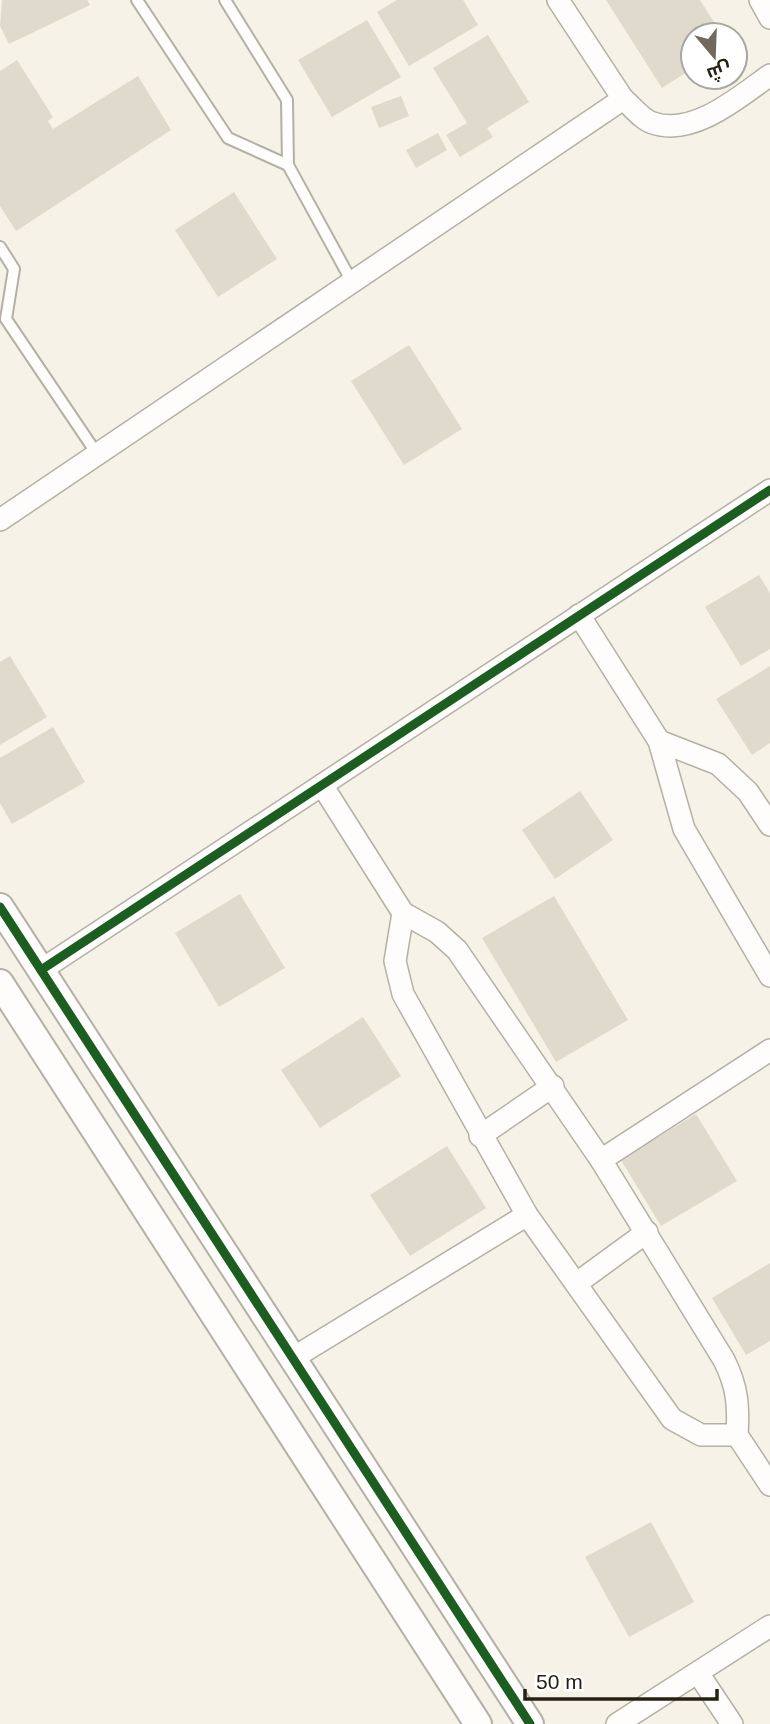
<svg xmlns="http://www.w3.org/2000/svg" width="770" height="1724" viewBox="0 0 770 1724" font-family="Arial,Cairo,sans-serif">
<rect width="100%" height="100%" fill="#f7f2e7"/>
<g fill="#e0dacc">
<path d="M2,0H87L90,5L9,44L0,26Z"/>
<path d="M397,0H463L478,25L409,66L377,12Z"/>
<path d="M606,0H700L722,35H693V68L662,88Z"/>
<path d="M367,20L401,77L332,117L298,60Z"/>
<path d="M488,35L529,102L487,128L493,137L460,157L446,135L467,123L433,68Z"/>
<path d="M17,60L53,117L48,121L53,129L138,76L171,130L16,231L0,206V71Z"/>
<path d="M401,96L409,116L379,128L371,107Z"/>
<path d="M438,133L447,150L416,168L406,150Z"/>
<path d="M234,192L277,259L218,297L175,230Z"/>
<path d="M409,345L462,429L404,465L351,381Z"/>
<path d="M759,575L770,593V649L741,666L705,607Z"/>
<path d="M10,656L47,717L0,745V662Z"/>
<path d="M770,666V743L752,755L716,699Z"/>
<path d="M53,727L85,782L12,824L0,803V758Z"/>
<path d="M580,791L613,840L555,879L522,830Z"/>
<path d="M240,894L285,968L219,1007L175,933Z"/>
<path d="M554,896L628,1020L556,1062L482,938Z"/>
<path d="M363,1017L401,1076L320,1128L281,1070Z"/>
<path d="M696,1114L737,1181L661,1226L621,1160Z"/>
<path d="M447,1146L486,1208L410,1256L370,1195Z"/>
<path d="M770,1263V1341L746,1355L712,1298Z"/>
<path d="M651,1522L694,1602L629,1637L585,1557Z"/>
</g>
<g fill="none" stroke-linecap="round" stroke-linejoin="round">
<g stroke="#b5b0a5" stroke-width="14">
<g id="service">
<path d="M137,0L228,138L288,165"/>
<path d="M225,0L287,100L288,165L352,282"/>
<path d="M0,247L14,269L6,319L97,454"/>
</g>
</g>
<g stroke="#b5b0a5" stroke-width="24">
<g id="minor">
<path d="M760,0L770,18"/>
<path d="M623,99C632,106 642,120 653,123C693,137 739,97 770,75"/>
<path d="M0,520L623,99L558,0"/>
<path d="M579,615L659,741L684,829L770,976"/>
<path d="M659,741L718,764L748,792L770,825"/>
<path d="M322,785L403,913L395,961L403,994L527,1215L672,1419L701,1435H737L770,1485"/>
<path d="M403,913L437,932L457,950L601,1160L724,1360C737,1386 739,1405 737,1435"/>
<path d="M41,970L770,490"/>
<path d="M480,1136L553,1086"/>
<path d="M601,1160L770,1050"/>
<path d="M577,1283L647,1232"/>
<path d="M293,1358L527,1215"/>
<path d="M698,1673L732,1724"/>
<path d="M617,1724L770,1626"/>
</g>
</g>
<g stroke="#b5b0a5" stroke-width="30">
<g id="tertiary">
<path d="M0,907L530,1724"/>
<path d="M0,983L478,1724"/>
</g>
</g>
<use href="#service" stroke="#fefdfb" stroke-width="10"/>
<use href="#minor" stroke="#fefdfb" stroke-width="21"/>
<use href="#tertiary" stroke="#fefdfb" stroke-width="26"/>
<g stroke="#fff" stroke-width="13">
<g id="cycleway">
<path d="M0,907L530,1724"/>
<path d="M41,970L770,490"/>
</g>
</g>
<use href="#cycleway" stroke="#1b5e20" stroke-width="9"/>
</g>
<g transform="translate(714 56) rotate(161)"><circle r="33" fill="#ffffff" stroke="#a8a6a1" stroke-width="2"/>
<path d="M0-5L12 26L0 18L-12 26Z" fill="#6f6a5d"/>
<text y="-10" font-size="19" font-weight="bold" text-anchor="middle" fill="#262013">ش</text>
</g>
<path d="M525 1689v10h192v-10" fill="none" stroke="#262013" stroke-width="3.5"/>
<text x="536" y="1689" font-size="21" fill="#262013" stroke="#ffffff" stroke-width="5" paint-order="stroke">50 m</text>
</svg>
